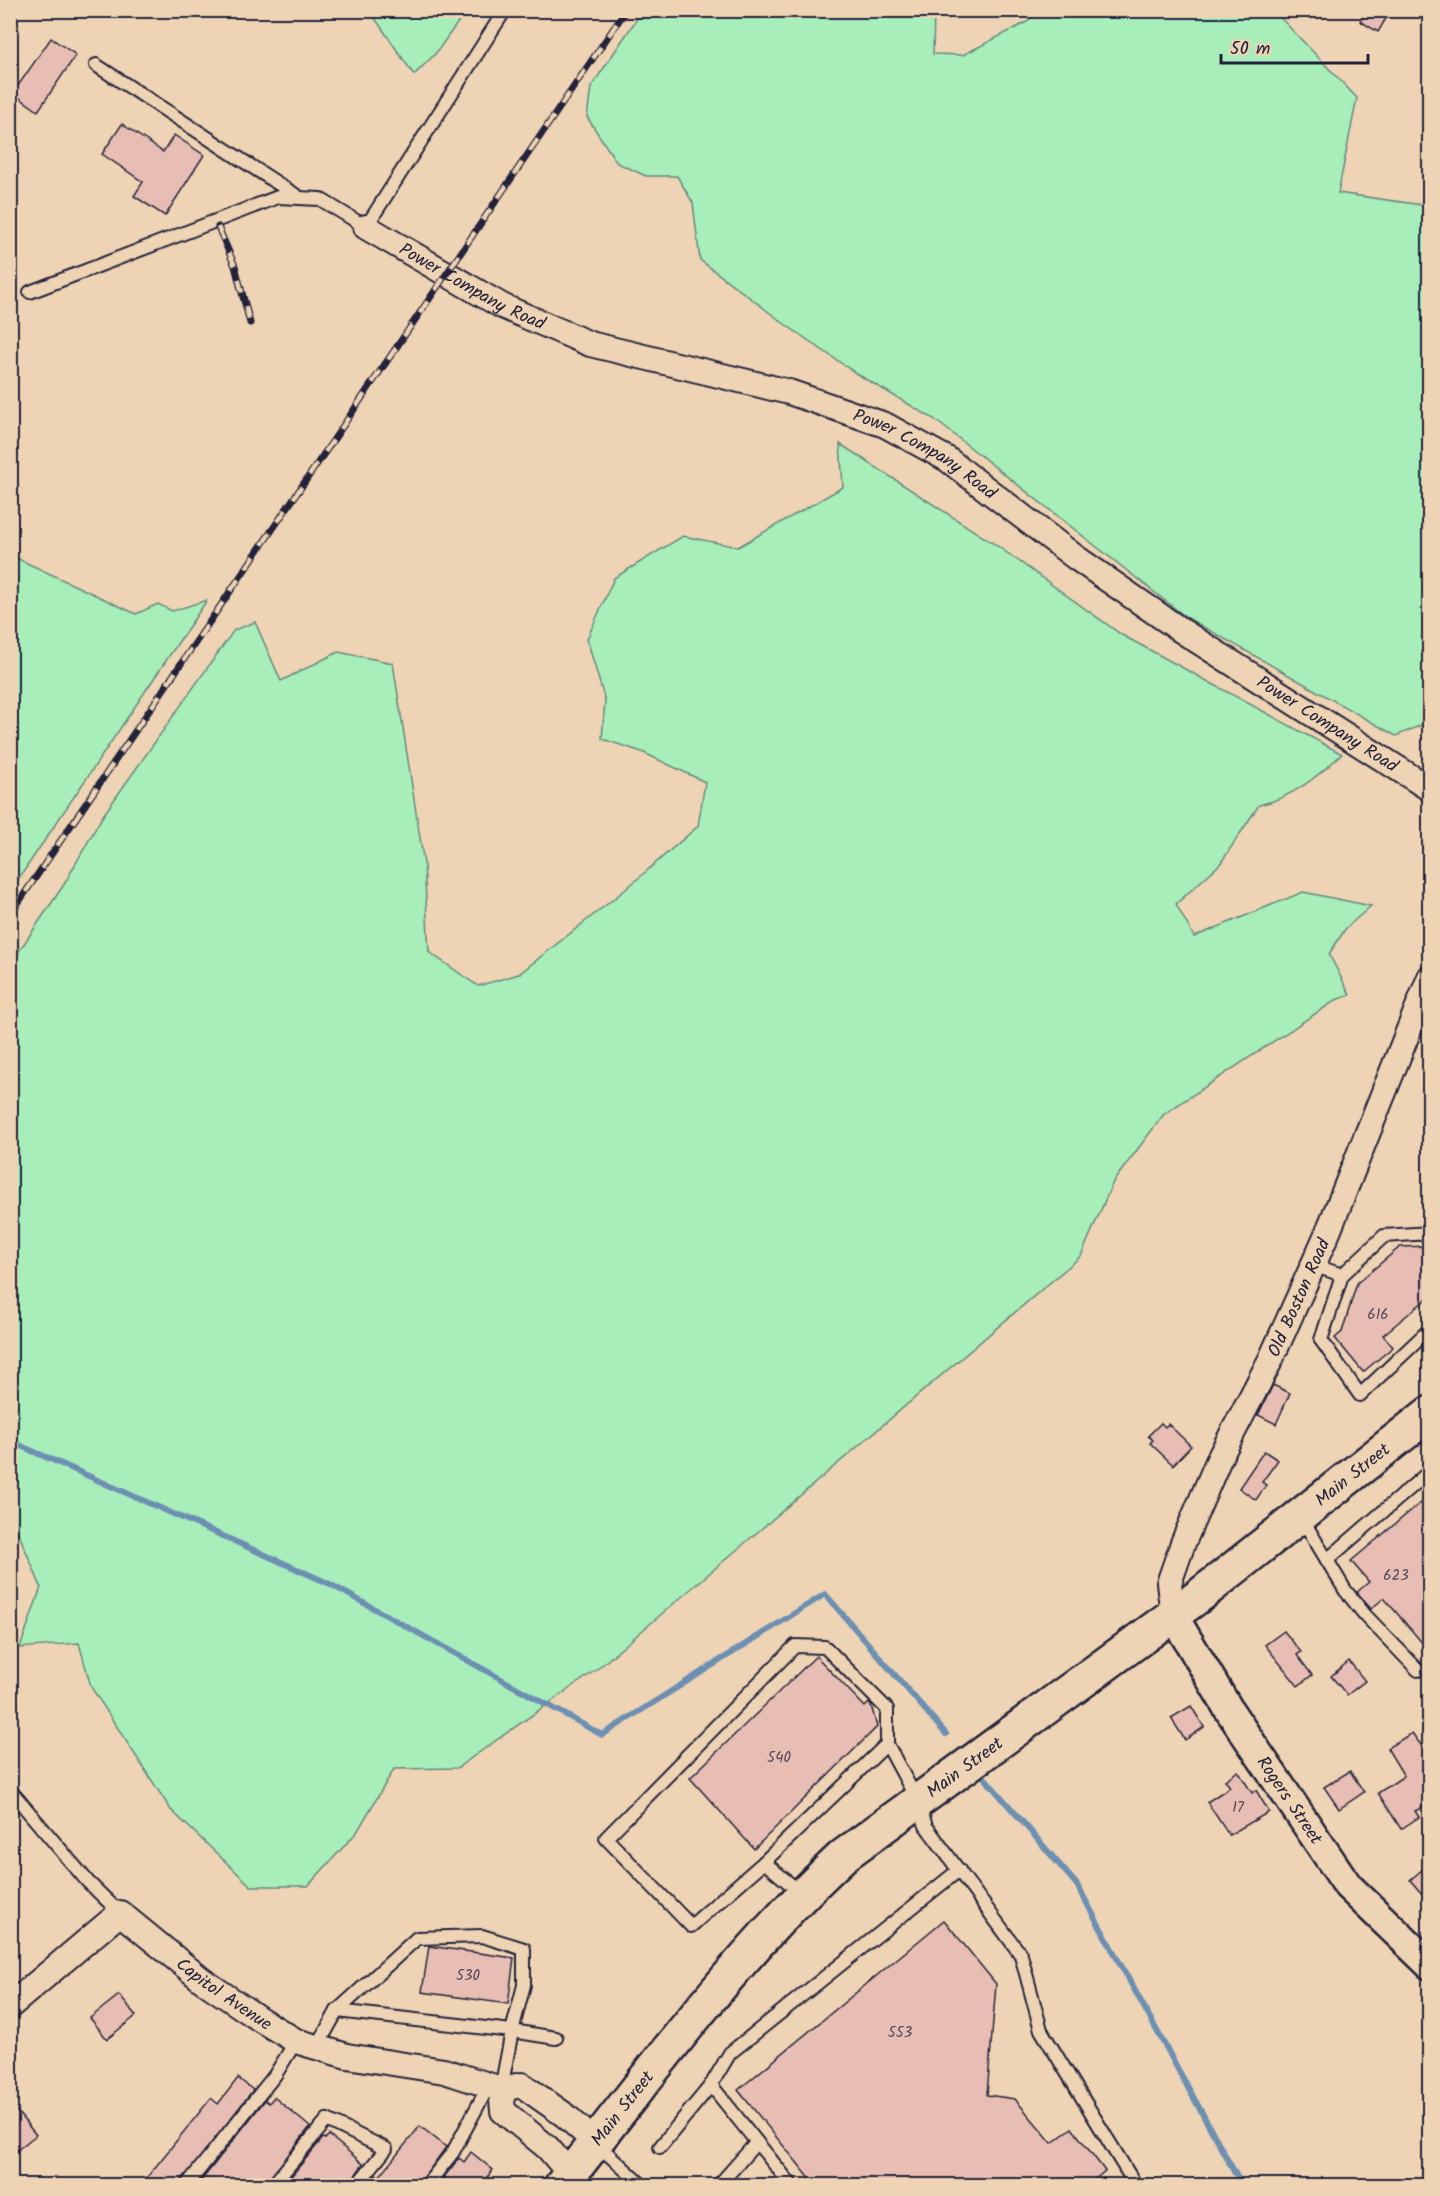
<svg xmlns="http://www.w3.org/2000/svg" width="1440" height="2196" viewBox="0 0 1440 2196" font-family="Kalam,sans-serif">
<rect width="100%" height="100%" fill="#eed4b5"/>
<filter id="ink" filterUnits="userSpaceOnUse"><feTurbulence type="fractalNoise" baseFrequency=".0167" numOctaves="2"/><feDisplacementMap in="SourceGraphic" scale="12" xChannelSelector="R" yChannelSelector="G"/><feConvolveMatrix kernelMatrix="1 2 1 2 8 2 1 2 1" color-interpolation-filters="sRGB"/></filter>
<g filter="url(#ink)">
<g fill="#a7eebb" stroke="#64887b" stroke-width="1.5">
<path d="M370,11H466L436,53L414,75Z"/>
<path d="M642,11H934L933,54L963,55L1027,22L1038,11H1274L1357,98L1338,193L1429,206V722L1396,736L1186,617L934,419L857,374L786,325L700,260L693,203L677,176H646L617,163L587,117L591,87Z"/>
<path d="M840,444L999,547L1122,635L1342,754C1318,776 1292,798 1259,805L1220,864L1176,904L1194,937L1303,892L1371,906L1346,928L1329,954L1350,995L1336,1000L1164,1114L1113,1182L1081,1256L596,1670L457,1768L394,1769L357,1832L308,1886H251L171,1810L91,1687L79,1643L20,1648L41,1587L10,1513L11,963L63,886L102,817L234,630L255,622L281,681L338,652L393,663L424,864L429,952L478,986L519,974L626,889L698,826L705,782L642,752L602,739L605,701L587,639L614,578L683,536L738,547L843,487Z"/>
<path d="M14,557L136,614L158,604L172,611L207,600L11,890L10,559Z"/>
</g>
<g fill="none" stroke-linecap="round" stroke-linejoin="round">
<g stroke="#6d8fb1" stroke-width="6">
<path d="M10,1441L328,1583L602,1735L825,1594L946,1734"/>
<path d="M984,1777L1077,1885L1242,2186"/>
</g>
</g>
<g fill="#e8bdb4" stroke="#22223b" stroke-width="1.5">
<path d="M1367,10H1391L1378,32L1360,21Z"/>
<path d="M51,38L76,55L38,111L13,93Z"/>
<path d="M122,124L163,152L174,135L204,155L165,216L134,196L143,182L102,154Z"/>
<path d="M1430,1246V1296L1383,1335L1393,1347L1363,1372L1335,1338L1342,1332L1357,1283L1400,1247Z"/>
<path d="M1273,1385L1290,1393L1276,1424L1258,1415Z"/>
<path d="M1161,1423L1165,1427L1168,1424L1191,1446L1173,1465L1150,1443L1153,1440L1148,1436Z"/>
<path d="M1264,1451L1278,1460L1262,1482L1266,1485L1256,1500L1239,1488Z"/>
<path d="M1420,1503L1430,1515V1652L1384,1598L1371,1609L1357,1592L1369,1582L1351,1561Z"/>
<path d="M1284,1631L1301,1652L1297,1655L1312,1675L1298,1686L1265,1645Z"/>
<path d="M816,1656L865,1707L869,1703L871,1705L877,1727L754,1849L690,1778Z"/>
<path d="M1349,1661L1365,1681L1347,1695L1331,1676Z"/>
<path d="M1191,1706L1204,1727L1185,1740L1171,1718Z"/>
<path d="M1412,1733L1430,1757V1803L1415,1811L1419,1817L1401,1829L1378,1793L1404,1776L1387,1748Z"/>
<path d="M1238,1771L1252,1793L1256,1790L1269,1812L1229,1835L1207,1802L1230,1787L1225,1780Z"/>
<path d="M1350,1771L1364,1792L1339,1809L1324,1787Z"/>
<path d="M1430,1863V1903L1410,1880Z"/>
<path d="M944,1920L996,1984L987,2095L1015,2099L1052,2143L1072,2128L1105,2171L1087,2186H816L738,2090Z"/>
<path d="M429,1946L514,1958L508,2004L422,1992Z"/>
<path d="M119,1995L136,2016L107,2039L90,2018Z"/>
<path d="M238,2078L253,2090L178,2186H140L211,2098L218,2104Z"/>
<path d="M274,2097L310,2127L264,2186H197L265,2100L269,2103Z"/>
<path d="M10,2103L36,2135L10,2156Z"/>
<path d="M420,2126L446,2147L418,2186H367L376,2174L379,2177Z"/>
<path d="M329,2135L363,2164L348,2186H283L323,2138L325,2139Z"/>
<path d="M471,2152L493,2170L481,2186H437L459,2158L464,2162Z"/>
</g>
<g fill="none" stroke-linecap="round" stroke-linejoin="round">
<g stroke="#22223b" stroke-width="16">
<g id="service">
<path d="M96,65L300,198"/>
<path d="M30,292L278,197L320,199L366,227L505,10"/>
<path d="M1430,1233L1384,1236L1342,1275L1321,1340L1360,1395L1430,1329"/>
<path d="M1313,1265L1342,1275"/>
<path d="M1301,1517L1345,1590L1365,1615L1418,1670"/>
<path d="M1327,1560L1430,1471"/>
<path d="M10,1790L88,1882L120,1913"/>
<path d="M764,1862L691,1926L606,1838L795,1646L825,1647L887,1709V1744"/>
<path d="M802,1894L764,1862L887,1744L917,1800L926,1826L1021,1955L1041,2030L1136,2186"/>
<path d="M337,2011L417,1938L482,1936L524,1949V1985L512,2031L556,2038"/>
<path d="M317,2047L337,2011L512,2031L501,2089"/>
<path d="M597,2144L643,2186"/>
<path d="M660,2147L711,2085"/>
<path d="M186,2186L275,2075L296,2041"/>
<path d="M272,2186L327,2120L386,2149L356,2186"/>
<path d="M426,2186L453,2152L489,2085"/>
<path d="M718,2186L756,2143"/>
<path d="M792,2186L711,2085L730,2053L959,1870"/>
</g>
</g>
<g stroke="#22223b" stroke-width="28">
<g id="minor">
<path id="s1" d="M366,227L502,306L590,344L789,392L885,425L947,459L1075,557L1182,631L1430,789"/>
<path id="s2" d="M1173,1615L1169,1583L1183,1543L1219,1459L1270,1361L1328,1232L1430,977"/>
<path id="s3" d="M10,2006L120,1913L202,1980L261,2020L296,2041L347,2056L444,2071L501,2089L522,2085L566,2116L596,2143"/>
<path d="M501,2089L503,2111L548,2148L570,2174"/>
</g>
</g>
<g stroke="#22223b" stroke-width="33">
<g id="tertiary">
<path id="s4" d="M1173,1615L1229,1710L1348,1886L1430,1965"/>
</g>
</g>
<g stroke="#22223b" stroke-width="38">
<g id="secondary">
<path id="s5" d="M561,2186C651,2073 737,1954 843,1856L1199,1596L1430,1413"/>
</g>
</g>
<use href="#service" stroke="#eed4b5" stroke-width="12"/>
<use href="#minor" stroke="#eed4b5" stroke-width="24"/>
<use href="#tertiary" stroke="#eed4b5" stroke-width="28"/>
<use href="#secondary" stroke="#eed4b5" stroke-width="33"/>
<g stroke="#22223b" stroke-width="7">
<g id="rail">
<path d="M218,227L235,266L250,323"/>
<path d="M10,915L626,10"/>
</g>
</g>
<use href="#rail" stroke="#eed4b5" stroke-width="4.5" stroke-dasharray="14" stroke-linecap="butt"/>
</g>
</g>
<g text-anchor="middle" stroke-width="6" stroke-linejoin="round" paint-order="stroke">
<g font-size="15" fill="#544959">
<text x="1378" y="1319">616</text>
<text x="1396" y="1580">623</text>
<text x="779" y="1762">540</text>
<text x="1238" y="1812">17</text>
<text x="468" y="1980">530</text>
<text x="900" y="2037">553</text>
</g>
<g font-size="18" fill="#22223b" stroke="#eed4b5">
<text dy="6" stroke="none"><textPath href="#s1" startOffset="122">Power Company Road</textPath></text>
<text dy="6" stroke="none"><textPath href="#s1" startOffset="608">Power Company Road</textPath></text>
<text dy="6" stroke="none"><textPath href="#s1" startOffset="1094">Power Company Road</textPath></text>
<text dy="6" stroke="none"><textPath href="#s2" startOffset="346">Old Boston Road</textPath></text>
<text dy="6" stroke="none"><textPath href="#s5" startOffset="1071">Main Street</textPath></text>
<text dy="6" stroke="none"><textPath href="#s5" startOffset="585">Main Street</textPath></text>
<text dy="6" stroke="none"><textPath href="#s4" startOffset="219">Rogers Street</textPath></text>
<text dy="6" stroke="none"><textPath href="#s3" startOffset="276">Capitol Avenue</textPath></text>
<text dy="6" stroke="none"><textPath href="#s5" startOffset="99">Main Street</textPath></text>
</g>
</g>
<rect width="1440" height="2196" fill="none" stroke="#eed4b5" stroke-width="36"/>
<rect x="18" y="18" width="1404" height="2160" fill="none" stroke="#22223b" stroke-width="2" filter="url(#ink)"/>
<path d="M1221 54v9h147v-9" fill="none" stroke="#22223b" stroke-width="3"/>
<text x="1230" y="54" font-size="18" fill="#22223b" stroke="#eed4b5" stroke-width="4.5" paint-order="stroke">50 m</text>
</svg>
